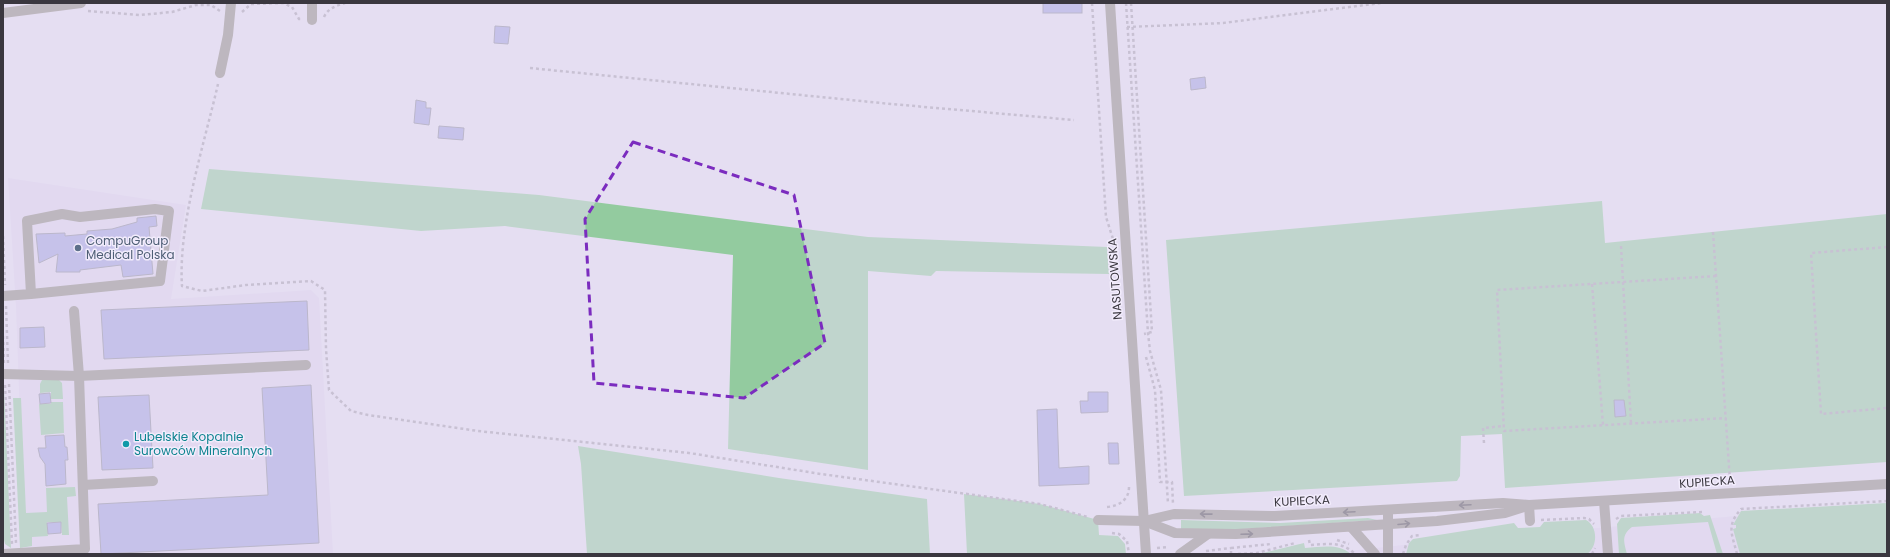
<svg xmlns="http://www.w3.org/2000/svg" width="1890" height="557" viewBox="0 0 1890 557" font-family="Poppins,sans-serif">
<rect width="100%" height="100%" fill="#e5def2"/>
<g fill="#ddd3ee">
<path d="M8,178L186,205L171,299L311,290L319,298L333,554H25L16,307Z"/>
<path d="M1887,503V554H1321L1421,543Z"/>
</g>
<g fill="#93cb9f">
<path d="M209,169L539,195L868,237L1107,247L1109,274L936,271L931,276L868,271V470L728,449L733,255L505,226L421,231L201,209Z"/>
<path d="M1602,201L1605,243L1887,214V462L1505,488L1502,434L1461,436L1460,476L1457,481L1184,496L1166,240Z"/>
<path d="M42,380H59L62,383L63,399H51V392L40,393V384Z"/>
<path d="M3,386H4L11,548L5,544L4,540Z"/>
<path d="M13,398H21L26,513L47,512L46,488L75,487L76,496L67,497L69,535H62L61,522H47L48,536L32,537V546L20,548Z"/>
<path d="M51,402H63L64,433L41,435L39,404H51Z"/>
<path d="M578,446L779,478L927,499L930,554H587L581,464Z"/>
<path d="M964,494L1040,504L1098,520L1099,535L1118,536L1125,544L1126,554H967Z"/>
<path d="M1887,503V554H1740L1733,529L1736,528V525H1733L1741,511Z"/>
<path d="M1700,513L1704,516L1710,515L1723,554H1717L1708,522L1632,527C1621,535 1624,542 1627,554H1619L1617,524L1621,518Z"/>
<path d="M1368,518L1377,520L1243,529H1181V520L1280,523Z"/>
<path d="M1586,520C1598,526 1598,547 1587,554H1406L1409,543L1413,539L1514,523L1518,528L1540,527L1544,522Z"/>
<path d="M1304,543L1305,548C1322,547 1338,543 1351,554H1259Z"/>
</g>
<g fill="#a19fe1" stroke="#88889b">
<rect x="1043" y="3" width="39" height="10"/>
<path d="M495,26L510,27L508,44L494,43Z"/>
<path d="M1205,77L1206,88L1191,90L1190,79Z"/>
<path d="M416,100L426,102V108H431L429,125L414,123Z"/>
<path d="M439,126L464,128L463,140L438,138Z"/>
<path d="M156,216L157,226L149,227L153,274L123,277L121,265L80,270V272H56L58,254L39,263L36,234L65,233V236L87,234V231L112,229L137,222V218Z"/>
<path d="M307,301L309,350L104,359L101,310Z"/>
<path d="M44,327L45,347L20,348V328Z"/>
<path d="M311,385L319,543L101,554L98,504L268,495L262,388Z"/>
<path d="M1088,392H1108V412L1081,413L1080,401H1088Z"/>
<path d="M50,393L51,403L40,404L39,394Z"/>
<path d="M149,395L153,468L102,470L98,397Z"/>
<path d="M1614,400H1624L1626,416L1615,417Z"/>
<path d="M1057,409L1059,468L1089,466V484L1039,486L1037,410Z"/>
<path d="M64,435L65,447H67L68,460H65L66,484L46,486L45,464L40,457L38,448H46L45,436Z"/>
<path d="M1108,443H1118L1119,464H1109Z"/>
<path d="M61,522V533L48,534L47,523Z"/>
</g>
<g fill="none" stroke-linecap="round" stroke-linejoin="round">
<g stroke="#a49eae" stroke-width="2.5" stroke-dasharray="3 3" stroke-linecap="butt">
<path d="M1092,3L1106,217L1113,239"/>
<path d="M1126,3L1148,333L1150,351L1161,390L1168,504"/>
<path d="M1131,3L1152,332L1144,334"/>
<path d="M88,11L140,15L172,12L196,5H211L220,11"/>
<path d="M242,12L251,4L283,3L292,7L299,19H302"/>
<path d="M324,17C328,8 336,6 345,3"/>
<path d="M1127,27L1223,23L1381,3"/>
<path d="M530,68L891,104L1074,120"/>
<path d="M218,84C204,145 178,224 182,286L202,291L246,285L311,281L325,290L326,349L329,390L351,411L368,415L478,431L689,453L821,474L1040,504L1088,517"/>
<path d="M1713,232L1730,481"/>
<path d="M3,236L5,285"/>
<path d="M1621,246L1631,423"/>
<path d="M1887,247L1811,253L1821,414L1887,408"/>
<path d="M1716,276L1497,290L1504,431L1726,418"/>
<path d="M1592,284L1603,425"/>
<path d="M6,306L8,363"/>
<path d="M3,336L4,364"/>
<path d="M1146,357L1155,390L1160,482H1172L1173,504"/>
<path d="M9,384L16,543"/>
<path d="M5,385L12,544"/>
<path d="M1484,443L1483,428L1504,426"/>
<path d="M1107,507C1119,506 1129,500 1129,487"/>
<path d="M1616,519L1621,516L1702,512"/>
<path d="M1541,520L1584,518L1589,519L1594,524"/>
<path d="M1112,533L1119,534L1127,541L1129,554"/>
<path d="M1309,540L1310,545C1327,544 1342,541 1355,554"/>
<path d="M1337,540L1349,544"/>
<path d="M1157,548L1168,547"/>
<path d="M1206,551L1231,548"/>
<path d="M1231,554V548L1271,544"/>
<path d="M1238,554L1257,553L1295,543"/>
<path d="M1403,554L1406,545L1412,536L1421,535"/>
<path d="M1592,554L1595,548"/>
<path d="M1737,554C1732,534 1726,526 1741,509L1887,501"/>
</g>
<g stroke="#8d8880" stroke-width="10">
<path d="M312,3V20"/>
<path d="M1110,3L1146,554"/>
<path d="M3,13L81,3"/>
<path d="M220,73L228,35L231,3"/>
<path d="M3,296L31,294L27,221L62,214L80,217L155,209L169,211L160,281L31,294"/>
<path d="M3,374L79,376L306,365"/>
<path d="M83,485L153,481"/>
<path d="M1604,501L1608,554"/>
<path d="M1529,505L1530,521"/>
<path d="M1098,520L1144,521L1174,514L1275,516L1503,503L1529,505L1887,484"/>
<path d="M1144,521L1175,533L1236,534L1437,521L1505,513L1524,507"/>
<path d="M1352,528L1375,554"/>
<path d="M3,554L85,549L79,376L74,311"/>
<path d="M1180,554L1208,534"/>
<path d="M1388,554V510"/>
</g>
</g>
<defs><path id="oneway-shaft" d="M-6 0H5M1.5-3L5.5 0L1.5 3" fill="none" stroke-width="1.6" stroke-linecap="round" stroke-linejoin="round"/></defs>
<g stroke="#464349">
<use href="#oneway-shaft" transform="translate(1465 505) rotate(177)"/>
<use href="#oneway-shaft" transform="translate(1349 512) rotate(177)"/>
<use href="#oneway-shaft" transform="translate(1206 514) rotate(-179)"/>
<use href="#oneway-shaft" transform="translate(1404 524) rotate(-5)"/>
<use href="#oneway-shaft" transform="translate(1247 534) rotate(-2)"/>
</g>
<path d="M0 0H1890V557H0ZM633,142L794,195L825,343L744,398L594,383L585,219Z" fill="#e5def2" fill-opacity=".55" fill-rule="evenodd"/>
<path fill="none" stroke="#7b2cbf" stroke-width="3" stroke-dasharray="8 5" stroke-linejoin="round" d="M633,142L794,195L825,343L744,398L594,383L585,219Z"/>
<circle fill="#5c6f8a" stroke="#f2ecfc" stroke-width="1.5" cx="78" cy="248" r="4"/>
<circle fill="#0f9aa8" stroke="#f2ecfc" stroke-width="1.5" cx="126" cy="444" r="4"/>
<g text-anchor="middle" stroke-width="3" stroke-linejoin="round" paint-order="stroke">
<g font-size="12" fill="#4e5e75" stroke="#f2ecfc" text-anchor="start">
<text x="86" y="245">CompuGroup<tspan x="86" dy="14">Medical Polska</tspan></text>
</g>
<g font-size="12" fill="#3a373f" stroke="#f2ecfc">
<text transform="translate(1115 279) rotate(-94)" y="4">NASUTOWSKA</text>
<text transform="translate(1707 482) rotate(-4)" y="4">KUPIECKA</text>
<text transform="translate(1302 501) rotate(-3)" y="4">KUPIECKA</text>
</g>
<g font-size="12" fill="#0d838f" stroke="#f2ecfc" text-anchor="start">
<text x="134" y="441">Lubelskie Kopalnie<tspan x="134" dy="14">Surowców Mineralnych</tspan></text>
</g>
</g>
<rect width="1890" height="557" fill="none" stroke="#3a373f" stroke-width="8"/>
</svg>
